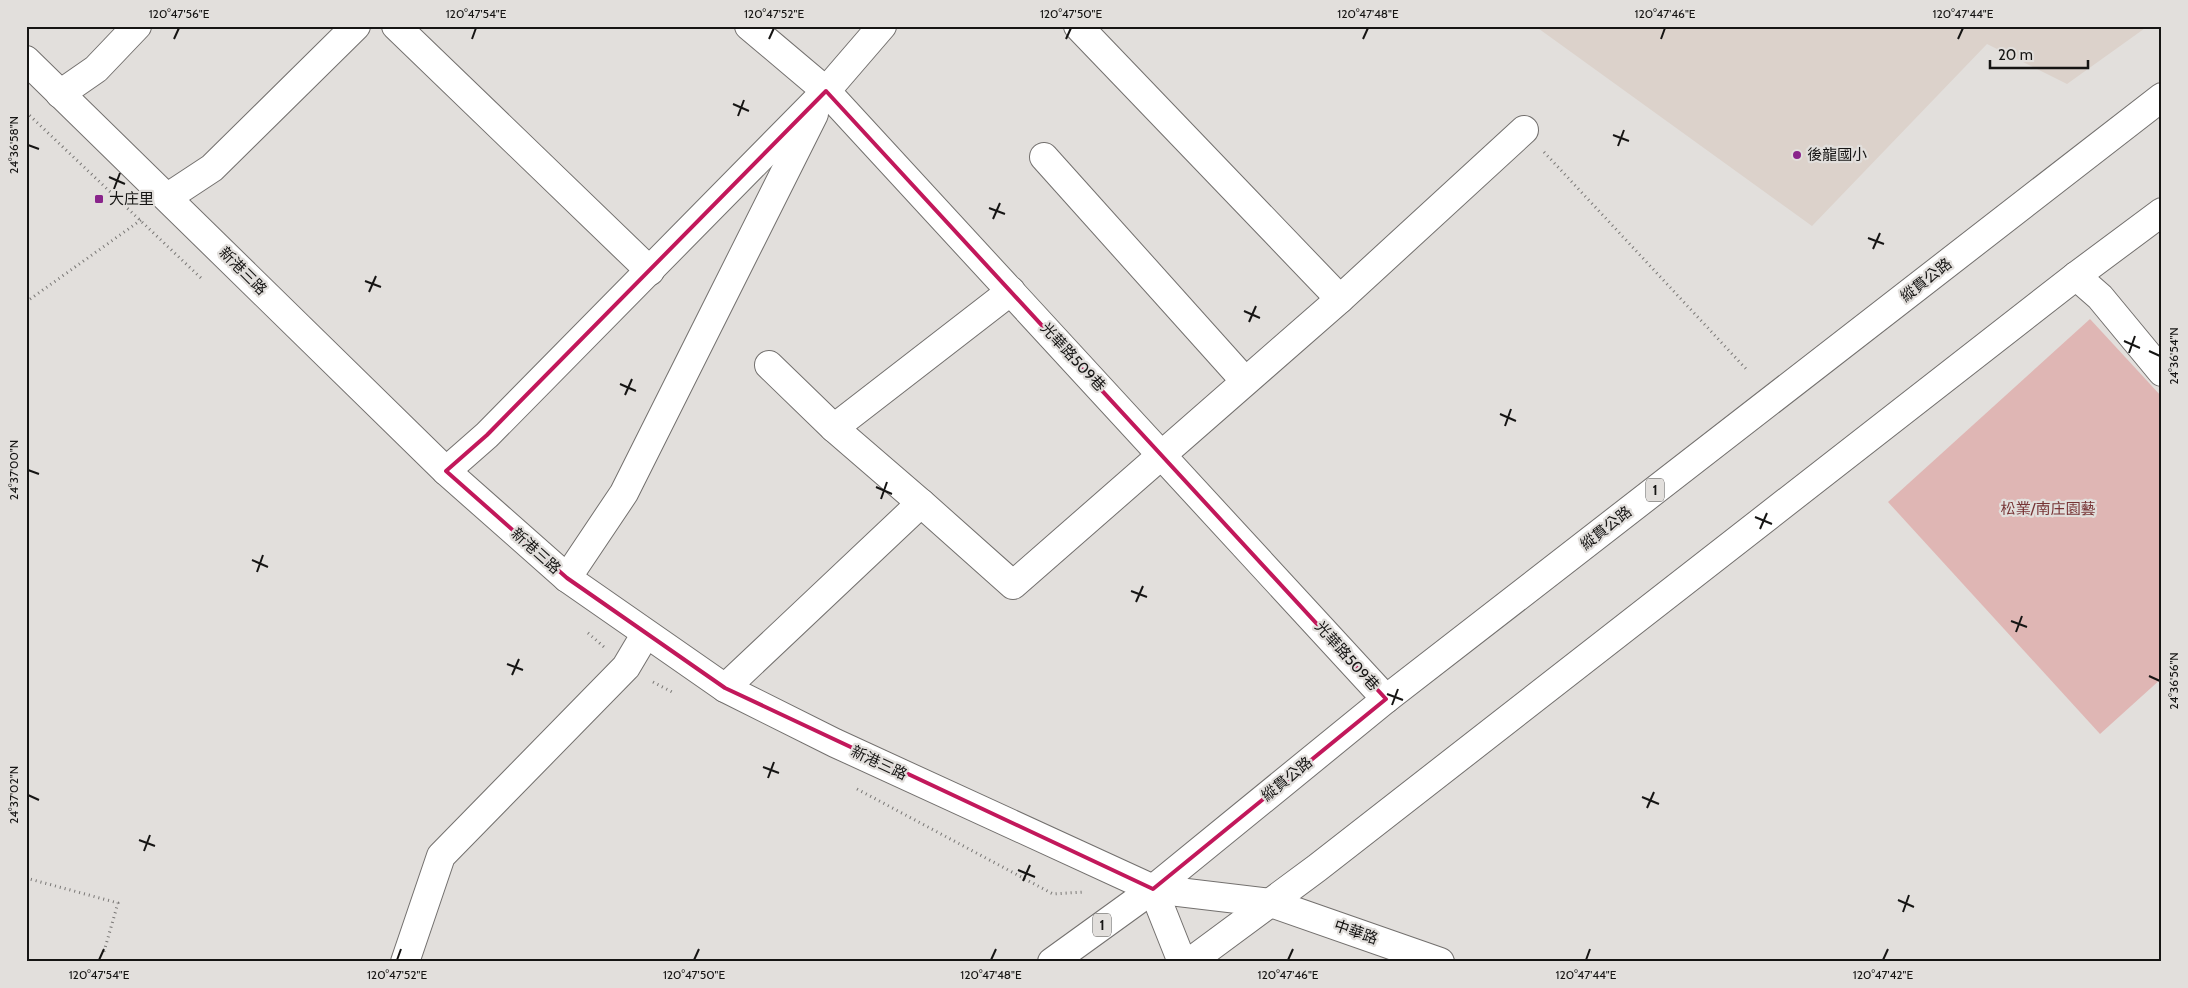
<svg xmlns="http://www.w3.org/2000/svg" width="2188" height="988" viewBox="0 0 2188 988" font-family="Cabin,'Noto Sans TC',sans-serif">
<rect width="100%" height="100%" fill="#e2dfdc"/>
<path fill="#dcd2cb" d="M1535,26H2148L2067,84L1987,44L1812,226Z"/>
<path fill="#dfb6b4" d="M2090,319L2162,397V678L2100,734L1888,502Z"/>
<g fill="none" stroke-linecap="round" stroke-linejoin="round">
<g stroke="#73706e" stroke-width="30">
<g id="minor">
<path d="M396,26L650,271"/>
<path d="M749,26L826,91L1386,699"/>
<path d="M1078,26L1340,299"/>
<path d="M26,60L446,471L567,578L725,688L835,743L1153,889L1271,903L1440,962"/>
<path d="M60,94L96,69L137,26"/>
<path d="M1044,157L1245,381"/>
<path d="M168,197L212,168L356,26"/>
<path d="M2076,276L2100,297L2162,372"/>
<path d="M769,365L834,428"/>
<path d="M446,471L487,435L826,91L882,26"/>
<path d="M921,503L1013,585L1340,299L1524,130"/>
<path d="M567,578L624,493L814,114"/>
<path d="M725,688L921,503L834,428L1011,291"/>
<path d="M1153,889L1182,962"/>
<path d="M405,962L441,856L626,667L645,635"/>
</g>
</g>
<g stroke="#73706e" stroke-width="30">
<g id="major">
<path d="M1052,962L1153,889L1386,699L2162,97"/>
<path d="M1190,962L1317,868L2076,276L2162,212"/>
</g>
</g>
<g stroke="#797775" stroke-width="3" stroke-dasharray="1 4" stroke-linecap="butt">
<path d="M26,112L202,279"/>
<path d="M1544,152L1748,371"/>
<path d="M26,302L141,220"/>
<path d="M588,633L604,647"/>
<path d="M653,682L674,693"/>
<path d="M857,789L1053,894L1084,892"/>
<path d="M26,878L118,903L103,955"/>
</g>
<use href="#minor" stroke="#fff" stroke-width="28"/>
<use href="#major" stroke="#fff" stroke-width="28"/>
</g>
<path fill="none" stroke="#c2185b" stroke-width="4" stroke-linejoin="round" d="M826,91L1386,699L1153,889L725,688L567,578L446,471L487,435Z"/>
<path fill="none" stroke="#161514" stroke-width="2" d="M174,39L179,28M472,39L476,28M769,39L774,28M1066,39L1071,28M1363,39L1368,28M1661,39L1665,28M1958,39L1963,28M733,104L749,111M738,116L744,100M1613,135L1629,141M28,145L39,149M1618,146L1624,130M109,177L125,184M114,189L120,173M989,208L1005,214M993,219L1000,203M1868,238L1884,244M1873,249L1880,233M365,281L381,287M369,292L376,276M1244,311L1260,318M1249,322L1256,306M2124,341L2140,348M2149,351L2160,356M2129,353L2135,336M620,384L636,391M625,395L632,379M1500,414L1516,421M1505,426L1511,409M28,470L39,474M876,487L892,494M881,499L887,482M1755,517L1772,524M1760,529L1767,513M252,560L268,567M257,572L263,555M1131,591L1147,597M1136,602L1143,586M2011,621L2027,627M2016,632L2022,616M507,664L523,670M512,675L519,659M2149,676L2160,681M1387,694L1403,700M1392,705L1398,689M763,767L779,773M768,778L774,762M28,795L39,800M1642,797L1659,804M1647,808L1654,792M139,840L155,846M144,851L150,835M1018,870L1035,877M1023,881L1030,865M1898,900L1914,907M1903,912L1909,895M99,960L104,949M397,960L401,949M694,960L699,949M991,960L996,949M1288,960L1293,949M1586,960L1590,949M1883,960L1888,949"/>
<g fill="#89248b" stroke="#e2dfdc" stroke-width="2">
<circle cx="1797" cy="155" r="5"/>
<rect x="94" y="194" width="10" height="10" rx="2.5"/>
</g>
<g text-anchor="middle" stroke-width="4.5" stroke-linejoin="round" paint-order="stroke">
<g fill="#e2dfdc" stroke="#535250" stroke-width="1">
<rect x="1646" y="478.5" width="18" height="23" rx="4"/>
<rect x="1093" y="913.5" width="18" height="23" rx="4"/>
</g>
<g font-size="14" font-weight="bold" fill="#161514">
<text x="1655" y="495">1</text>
<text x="1102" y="930">1</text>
</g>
<g font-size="15" fill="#161514" stroke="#e2dfdc" text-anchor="start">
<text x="1807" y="160">後龍國小</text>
<text x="109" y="204">大庄里</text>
</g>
<g font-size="15" fill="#161514" stroke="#e2dfdc">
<text transform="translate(243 271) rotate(45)" y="5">新港三路</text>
<text transform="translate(1926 280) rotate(-38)" y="5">縱貫公路</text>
<text transform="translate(1073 357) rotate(47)" y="5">光華路509巷</text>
<text transform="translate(1606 528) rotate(-38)" y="5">縱貫公路</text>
<text transform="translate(536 551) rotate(42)" y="5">新港三路</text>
<text transform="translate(1347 656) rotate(48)" y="5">光華路509巷</text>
<text transform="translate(879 763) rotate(25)" y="5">新港三路</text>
<text transform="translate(1287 779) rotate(-39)" y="5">縱貫公路</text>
<text transform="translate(1356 932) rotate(19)" y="5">中華路</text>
</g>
<g font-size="15" fill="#763334" stroke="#e2dfdc">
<text x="2048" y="514">松業/南庄園藝</text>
</g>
</g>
<rect width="2188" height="988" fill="none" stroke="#e2dfdc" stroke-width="55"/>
<path d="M1990 60v8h98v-8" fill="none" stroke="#161514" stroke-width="2.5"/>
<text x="1998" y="60" font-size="15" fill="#161514" stroke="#e2dfdc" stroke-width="4" paint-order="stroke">20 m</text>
<rect x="28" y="28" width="2132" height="932" fill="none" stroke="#161514" stroke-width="2"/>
<g font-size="12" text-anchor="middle" fill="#161514">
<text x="179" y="18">120°47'56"E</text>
<text x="476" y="18">120°47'54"E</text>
<text x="774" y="18">120°47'52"E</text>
<text x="1071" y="18">120°47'50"E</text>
<text x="1368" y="18">120°47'48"E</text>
<text x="1665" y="18">120°47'46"E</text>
<text x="1963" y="18">120°47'44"E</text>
<text transform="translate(14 145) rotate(-90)" y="4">24°36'58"N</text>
<text transform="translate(2174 356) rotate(-90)" y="4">24°36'54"N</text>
<text transform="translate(14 470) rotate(-90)" y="4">24°37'00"N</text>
<text transform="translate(2174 681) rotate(-90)" y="4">24°36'56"N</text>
<text transform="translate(14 795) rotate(-90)" y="4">24°37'02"N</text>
<text x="99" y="979">120°47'54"E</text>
<text x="397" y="979">120°47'52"E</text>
<text x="694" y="979">120°47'50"E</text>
<text x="991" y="979">120°47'48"E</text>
<text x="1288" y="979">120°47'46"E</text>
<text x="1586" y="979">120°47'44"E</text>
<text x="1883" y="979">120°47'42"E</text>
</g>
</svg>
